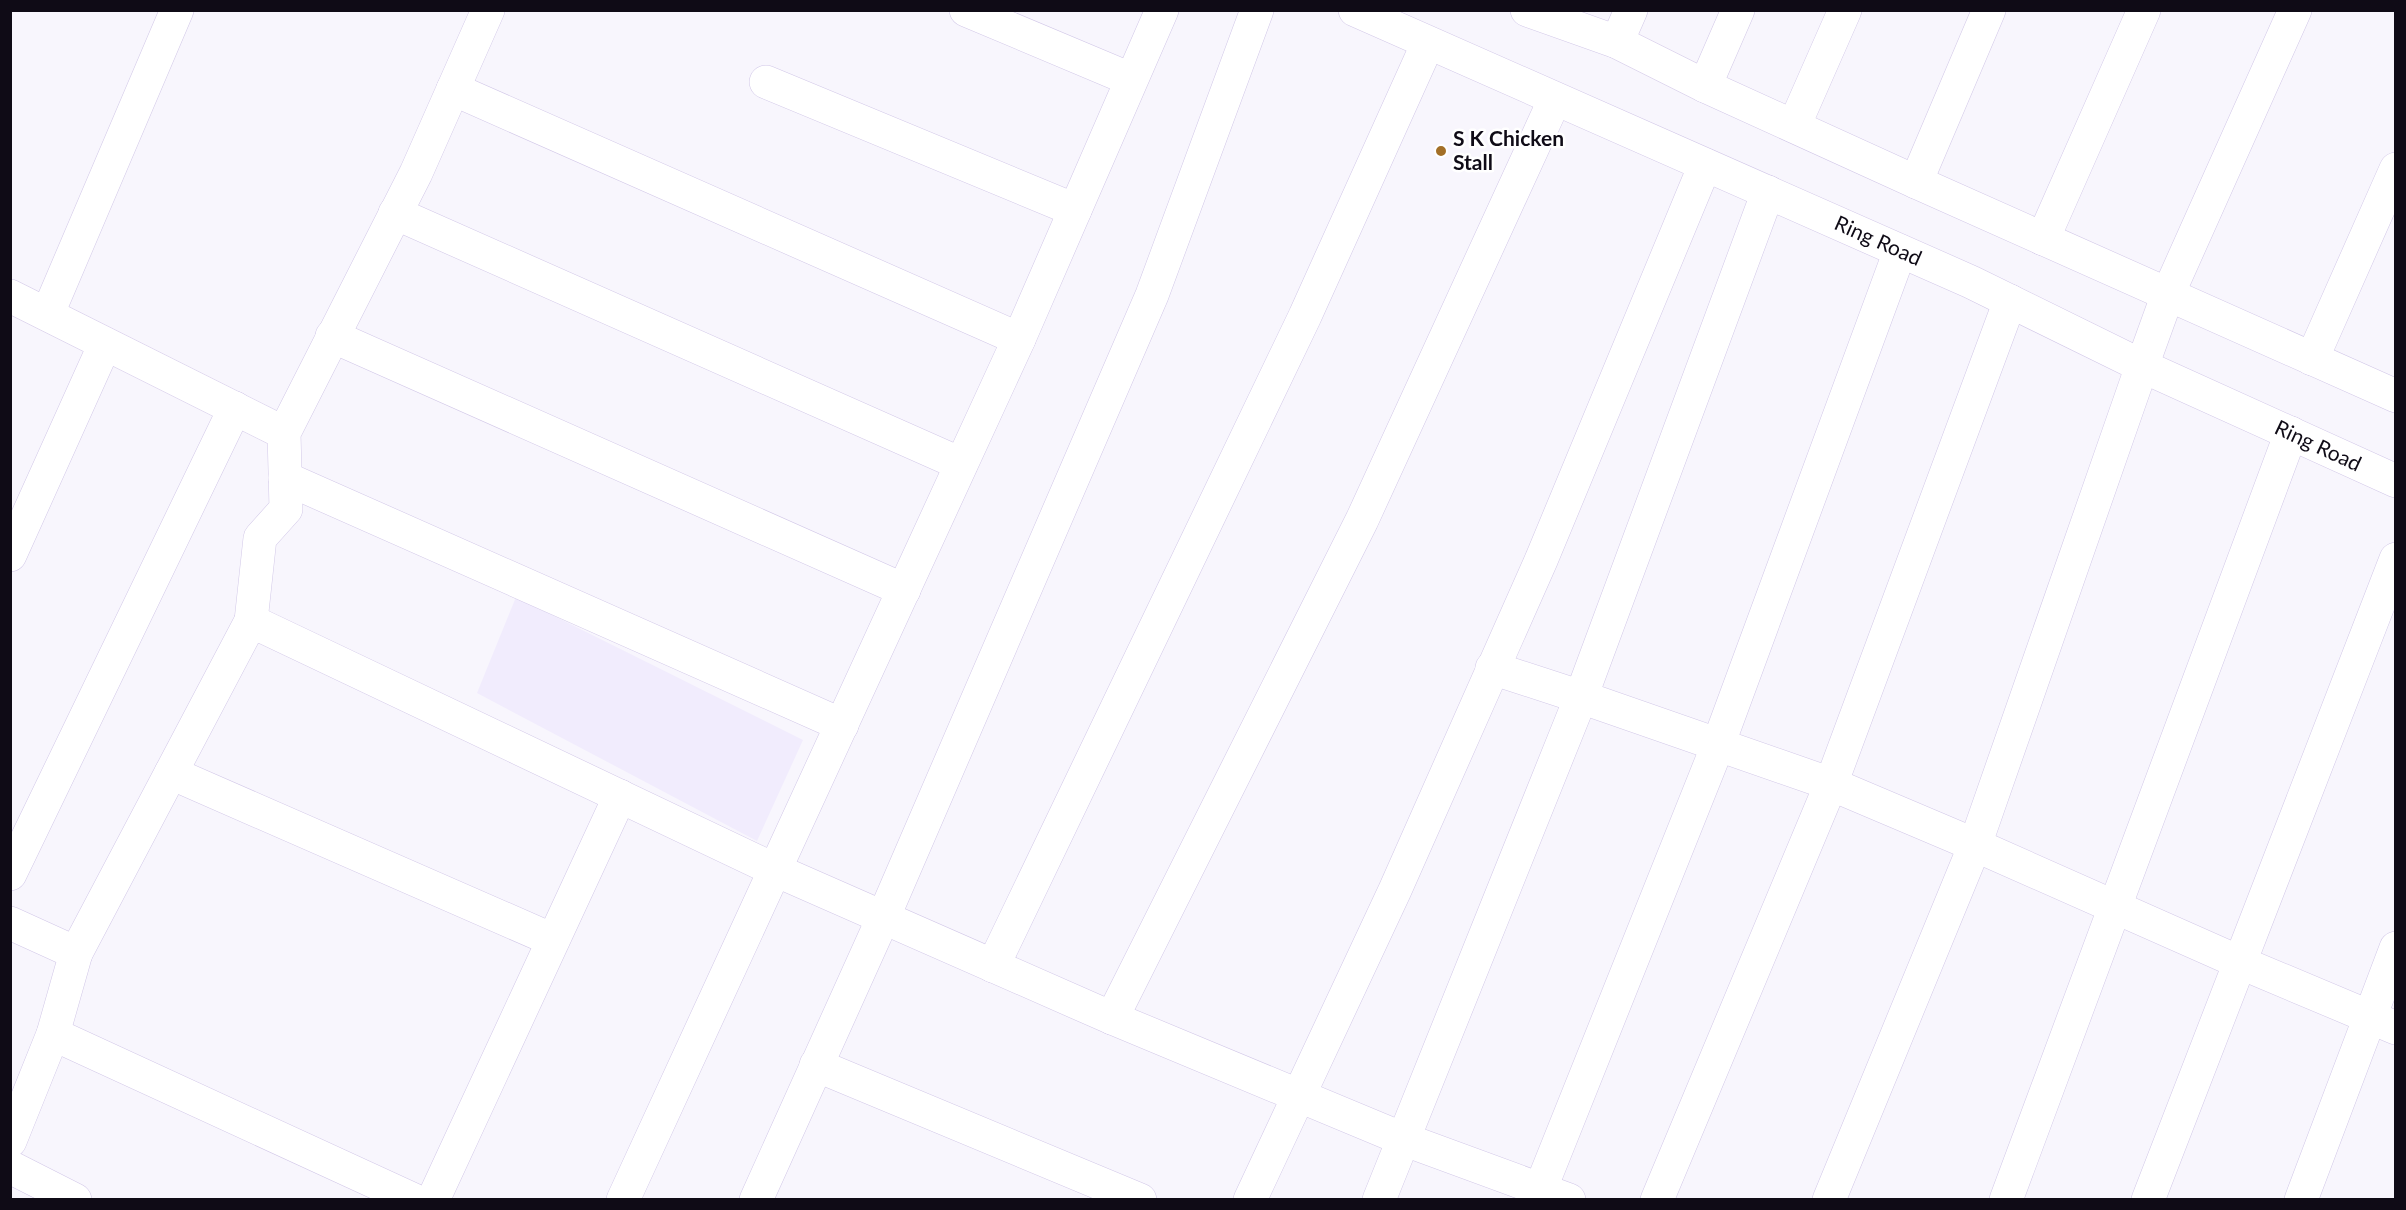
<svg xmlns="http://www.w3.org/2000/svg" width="2406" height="1210" viewBox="0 0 2406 1210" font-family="Lato,sans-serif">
<rect width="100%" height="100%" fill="#f8f6fd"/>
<path fill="#f1ecfd" d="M516,597L803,740L757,841L477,693Z"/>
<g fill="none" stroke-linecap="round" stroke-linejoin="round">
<g stroke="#d2c8e8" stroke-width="34">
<g id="minor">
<path d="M966,10L1130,79"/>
<path d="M1617,42L1631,10"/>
<path d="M766,82L1075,210"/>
<path d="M1705,86L1738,10"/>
<path d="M453,89L1019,339"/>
<path d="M1794,126L1845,10"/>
<path d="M1916,182L1989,10"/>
<path d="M395,213L961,464"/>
<path d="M2043,239L2144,10"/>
<path d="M2168,294L2295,10"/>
<path d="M10,296L284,433"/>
<path d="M48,313L177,10"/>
<path d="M332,336L904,590"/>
<path d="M2312,359L2396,169"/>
<path d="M285,478L842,725"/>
<path d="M10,555L105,344"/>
<path d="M251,621L260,538L286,509L284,433L416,173L488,10"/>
<path d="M1492,668L1581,697L1831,784L1975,845L2239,962L2396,1028"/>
<path d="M171,773L553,940"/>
<path d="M10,874L235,408"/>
<path d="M10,923L76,953L53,1034L10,1141"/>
<path d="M76,953L251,621L773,869L1112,1018L1403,1139L1569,1200"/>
<path d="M993,966L1305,316L1428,43"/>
<path d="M1112,1018L1362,520L1555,99"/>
<path d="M53,1034L414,1200"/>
<path d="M816,1065L1140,1200"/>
<path d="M10,1167L75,1200"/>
<path d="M433,1200L620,796"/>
<path d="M623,1200L1019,339L1162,10"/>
<path d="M756,1200L884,916L1152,295L1257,10"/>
<path d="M1250,1200L1395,890L1542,558L1705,165"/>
<path d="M1379,1200L1581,697L1768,192"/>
<path d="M1536,1200L1718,745L1900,251"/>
<path d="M1657,1200L1831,784L2010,301"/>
<path d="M1829,1200L1975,845L2142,366"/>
<path d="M2006,1200L2291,433"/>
<path d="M2148,1200L2396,559"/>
<path d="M2301,1200L2396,948"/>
</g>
</g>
<g stroke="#d2c8e8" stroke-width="34">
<g id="major">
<path d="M1355,10L1971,282L2142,366L2396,481"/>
<path d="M1527,10L1617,42L1705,86L1916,182L2396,396"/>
<path d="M2142,366L2168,294"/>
</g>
</g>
<use href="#minor" stroke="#fff" stroke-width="33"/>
<use href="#major" stroke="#fff" stroke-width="33"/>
</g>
<circle fill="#a36f27" stroke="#fff" stroke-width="2" cx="1441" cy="151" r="6"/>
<g text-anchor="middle" stroke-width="5" stroke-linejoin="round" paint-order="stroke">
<g font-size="21" font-weight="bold" fill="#0f0b16" stroke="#fff" text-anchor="start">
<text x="1453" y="146">S K Chicken<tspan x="1453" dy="24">Stall</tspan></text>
</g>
<g font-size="21" fill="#0f0b16" stroke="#fff">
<text transform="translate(1878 241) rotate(24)" y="7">Ring Road</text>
<text transform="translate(2318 446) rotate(25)" y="7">Ring Road</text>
</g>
</g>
<rect width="2406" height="1210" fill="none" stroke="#0f0b16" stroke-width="24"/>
</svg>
